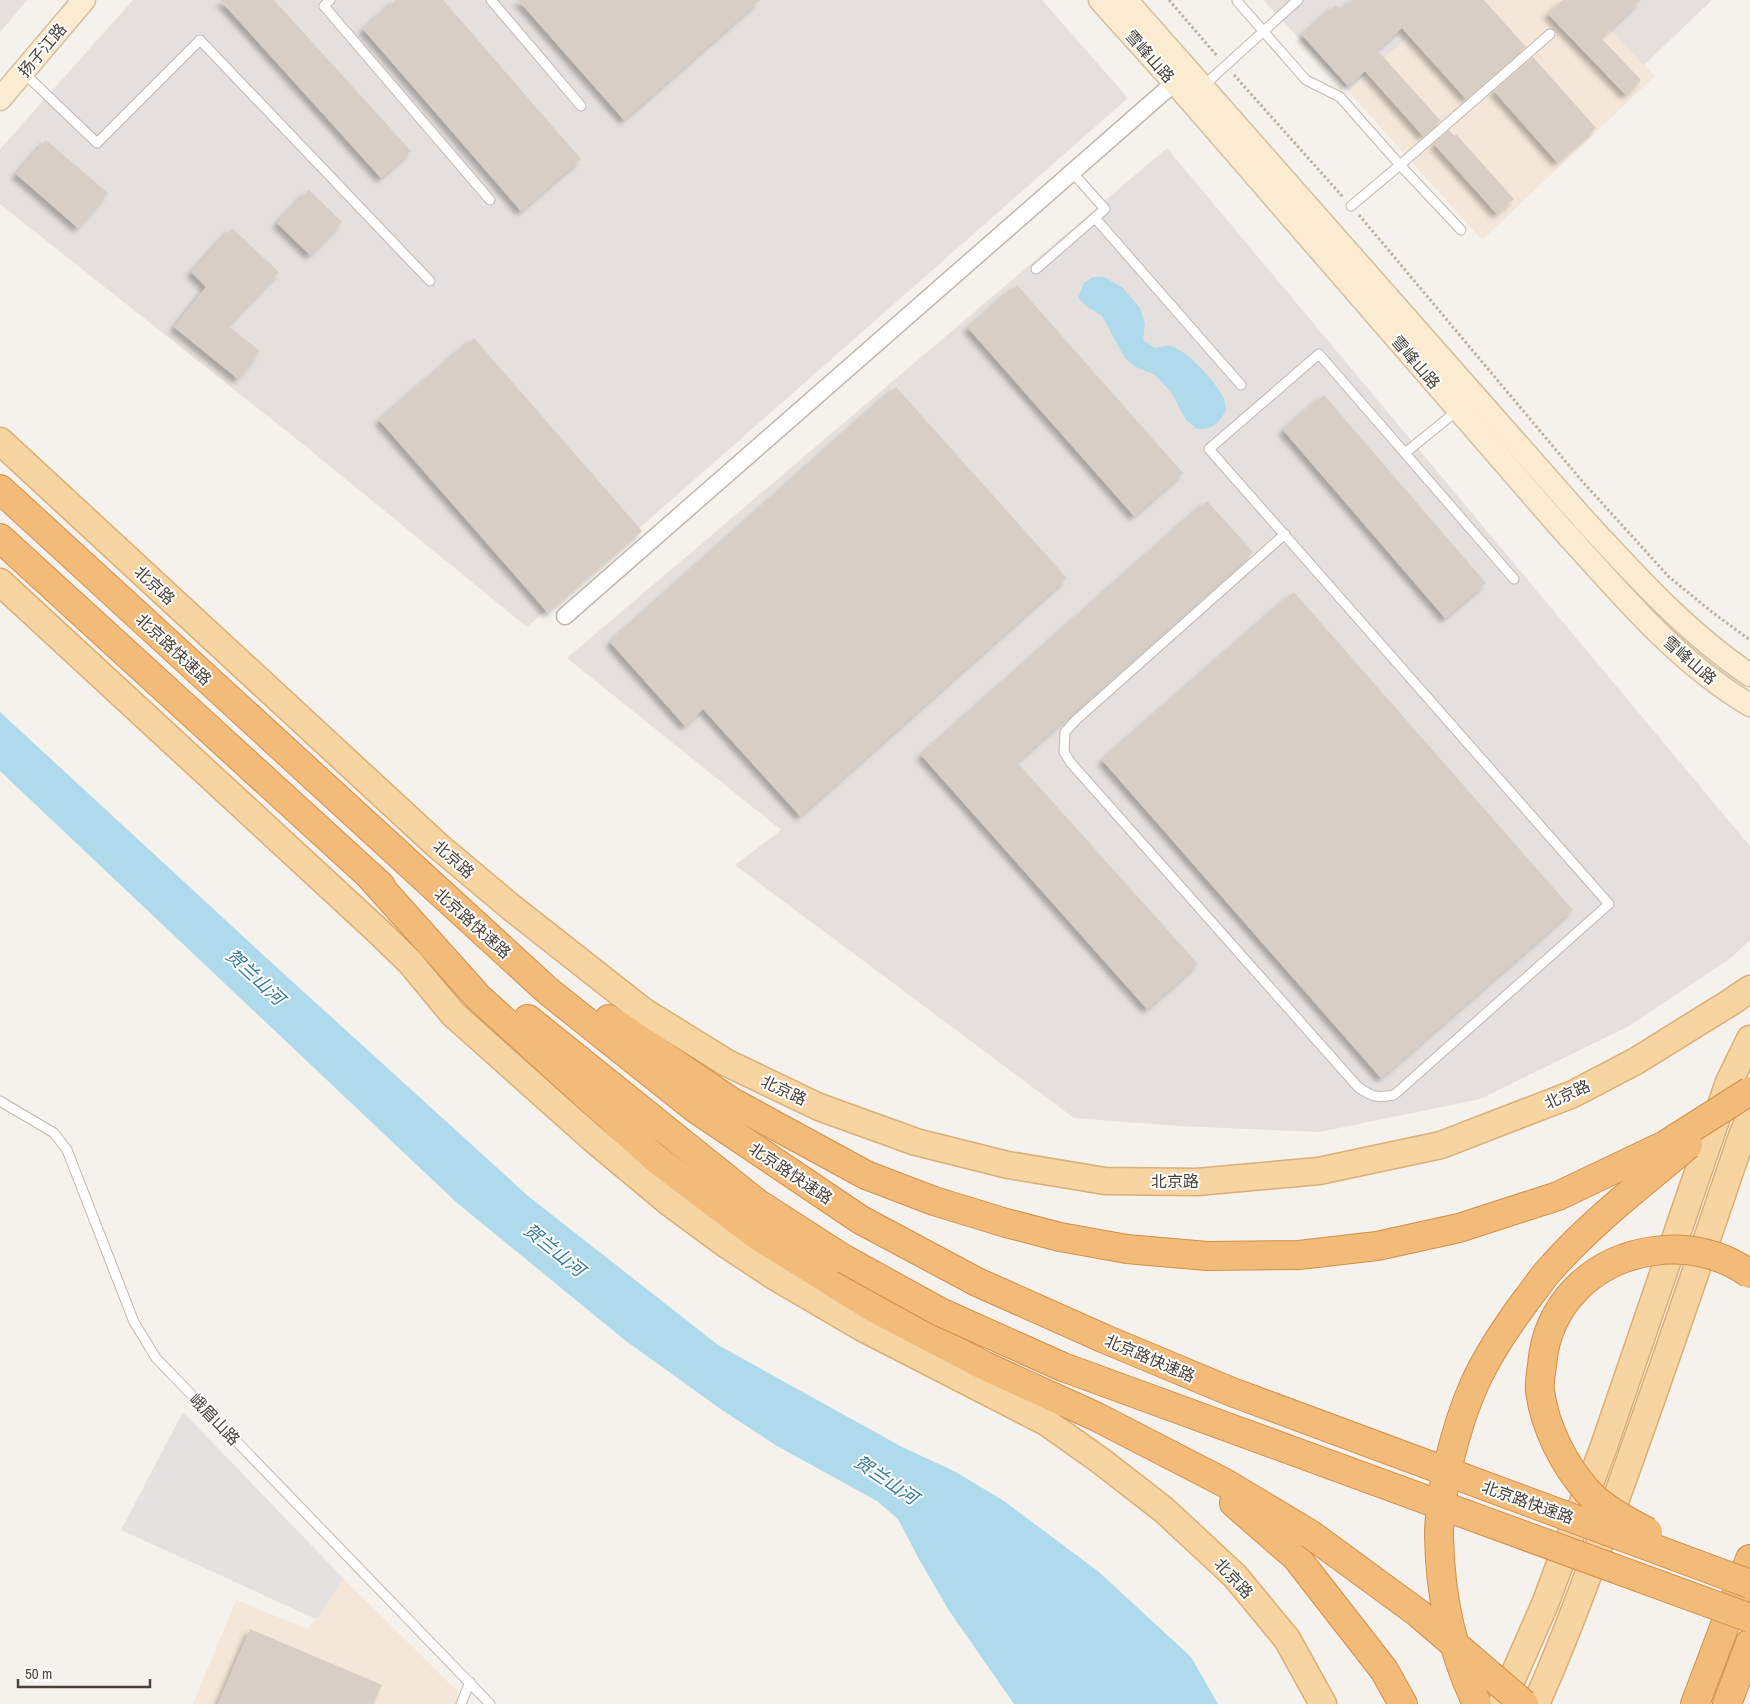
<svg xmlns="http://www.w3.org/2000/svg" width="1750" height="1704" viewBox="0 0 1750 1704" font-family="'Archivo Narrow','Noto Sans SC',sans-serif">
<defs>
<filter id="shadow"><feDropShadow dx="-4.5" dy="4.5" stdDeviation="2.5" flood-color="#0004"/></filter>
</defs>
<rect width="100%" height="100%" fill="#f5f1ec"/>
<g fill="#f4e6d9">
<path d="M1448,0H1582L1655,76L1482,240L1348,91Z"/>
<path d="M344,1579L470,1704H193L236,1600L308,1629Z"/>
</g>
<g fill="#e5e0dd">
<path d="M0,0H27L0,32Z"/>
<path d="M133,0H1042L1128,98L527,627L299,441L0,204V149Z"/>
<path d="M1263,0H1448L1348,91Z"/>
<path d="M1582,0H1712L1644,65Z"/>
<path d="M1167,148L1750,846V940L1732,957L1629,1026L1480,1099L1320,1132L1178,1126L1074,1118L735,865L781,830L567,658Z"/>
</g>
<path fill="#e4e2e0" d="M183,1412L344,1579L316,1619L121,1530Z"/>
<g fill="#aedaec">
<path d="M1093,277H1104L1122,287L1140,308L1145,324L1143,340L1155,348C1159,348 1167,345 1171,346C1188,351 1217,383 1224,399C1225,403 1226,407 1226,411C1217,425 1213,429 1197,429L1186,420L1171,392L1155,375L1136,367L1125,358L1102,316L1089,308L1078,298L1084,283Z"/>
<path d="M0,712L272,963L528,1196L718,1345L902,1447L954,1471L1004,1501L1099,1572L1191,1657L1218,1704H1014L948,1609L919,1559L898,1519L877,1501L777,1446L722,1410L626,1341L456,1202L0,771Z"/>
</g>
<g fill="#d8cec5" filter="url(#shadow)">
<path d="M220,0H274L411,151L381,178Z"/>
<path d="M396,0H443L581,159L521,211L363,29Z"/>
<path d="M518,0H760L624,120Z"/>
<path d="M1352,0H1484L1526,47L1466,99L1402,28L1377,50L1441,121L1423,136L1365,71L1348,86L1302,35L1336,5L1341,10Z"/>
<path d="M1563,0H1641L1601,38L1641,80L1626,95L1548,14Z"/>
<path d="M1533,57L1596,128L1557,162L1494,91Z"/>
<path d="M1449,130L1454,136L1456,134L1514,199L1497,214L1434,144Z"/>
<path d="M46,140L108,193L78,228L16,174Z"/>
<path d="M309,190L342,222L310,255L277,223Z"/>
<path d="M232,228L279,272L228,326L260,351L238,379L174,327L206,287L191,272Z"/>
<path d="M1017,285L1183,473L1134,516L968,328Z"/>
<path d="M474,338L642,531L548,613L379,420Z"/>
<path d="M896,387L1067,578L800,816L703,709L685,726L610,642Z"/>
<path d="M1324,395L1486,583L1445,618L1283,430Z"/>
<path d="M1207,501L1253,552L1017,762L1198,964L1147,1009L921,755Z"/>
<path d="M1294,592L1573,910L1381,1078L1102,760Z"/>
<path d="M250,1629L382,1685L373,1704H218Z"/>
</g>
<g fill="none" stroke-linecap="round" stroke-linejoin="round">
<g stroke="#c0b7af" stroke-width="11">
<g id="lane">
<path d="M330,0L324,6L490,200"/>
<path d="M491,0L581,106"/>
<path d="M1237,1L1306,80L1340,97L1400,165L1461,230"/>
<path d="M23,72L97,143L200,40L430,281"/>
<path d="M1202,87L1298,0"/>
<path d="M1351,206L1400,165L1550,34"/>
<path d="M1095,218L1241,385"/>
<path d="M1036,269L1105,209L1072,172"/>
<path d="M1405,453L1458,410"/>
<path d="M1285,534L1076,720L1065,732L1064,752L1071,763L1358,1087C1372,1097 1377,1098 1394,1095L1609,904L1209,449L1319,354L1514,579"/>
<path d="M0,1101L54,1133L67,1150L134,1322L156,1358L490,1704"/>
<path d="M461,1704L470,1682"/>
</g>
</g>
<g stroke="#c0b7af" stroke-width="19">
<path id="street" d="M565,616L1174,83"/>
</g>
<g stroke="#d3c0a1" stroke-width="25">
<g id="secondary">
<path d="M1100,0L1189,99L1560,527C1618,590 1675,661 1750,705"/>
<path d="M1126,0L1585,521C1636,576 1687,633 1750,675"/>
<path d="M0,99L84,0"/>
</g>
</g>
<g stroke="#dbaf73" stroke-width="29">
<g id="primary">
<path d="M0,441L437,845L512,908L643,1011L727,1063L819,1107L916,1142L1008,1165L1105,1181L1197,1182L1319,1171L1441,1145L1573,1094L1636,1061L1731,1002L1750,989"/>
<path d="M0,582L378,931L410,962L453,1014L592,1138L670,1203L727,1245L774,1276L861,1327L1046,1422L1101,1461L1164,1510L1235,1576L1287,1639L1323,1704"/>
<path d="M1501,1704L1545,1604L1604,1446L1729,1082L1750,1039"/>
<path d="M1536,1704C1565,1639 1589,1573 1613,1507C1658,1384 1700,1260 1742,1136L1750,1117"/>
</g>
</g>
<g stroke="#d28f48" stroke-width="30">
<g id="highway">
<path d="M0,489L548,991L696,1109L861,1220"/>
<path d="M0,538L381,886"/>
<path d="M369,875L478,997L655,1158L758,1236L874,1308L985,1366L1097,1417L1225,1483L1310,1534"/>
<path d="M528,1019L757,1203L844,1259"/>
<path d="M609,1019L732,1102L866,1175"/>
<path d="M1234,1503L1296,1557L1384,1670L1403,1704"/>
<path d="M1695,1704L1750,1559"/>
<path d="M1727,1704L1750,1643"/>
</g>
</g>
<g stroke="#c0b2a1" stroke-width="3" stroke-dasharray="2.5 2.5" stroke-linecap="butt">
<path d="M1169,0L1218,57"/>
<path d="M1234,75L1343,197"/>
<path d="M1359,215L1582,481L1669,577L1712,612L1750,640"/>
</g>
<use href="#lane" stroke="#fff" stroke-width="9"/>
<use href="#street" stroke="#fff" stroke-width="16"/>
<use href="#secondary" stroke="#fbebd0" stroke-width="22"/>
<use href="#primary" stroke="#f7d5a3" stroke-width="26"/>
<use href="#highway" stroke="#f3bb79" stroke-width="28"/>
<g stroke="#d28f48" stroke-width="30" stroke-linecap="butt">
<g id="highway-bridge">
<path d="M866,1175L934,1201L1006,1223L1060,1237L1127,1249L1207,1256L1299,1255L1377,1246L1459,1228L1558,1196L1665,1145L1750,1091"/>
<path d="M861,1220L977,1282L1105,1339L1232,1392L1750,1584"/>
<path d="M844,1259L940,1312L1063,1367L1750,1618"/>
<path d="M1648,1532C1629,1522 1602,1508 1588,1492C1564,1465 1545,1428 1540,1391C1539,1383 1541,1373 1542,1365C1547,1304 1593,1259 1654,1251C1688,1246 1722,1254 1750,1274"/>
<path d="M1310,1534L1418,1613L1524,1704"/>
<path d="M1477,1704C1452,1652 1440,1593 1439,1536C1439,1491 1456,1426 1474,1385C1488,1354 1507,1326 1527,1299C1536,1288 1543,1276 1553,1266C1593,1221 1642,1184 1688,1145"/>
</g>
</g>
<use href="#highway-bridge" stroke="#f3bb79" stroke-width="28"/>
</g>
<g text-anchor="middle" stroke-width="4" stroke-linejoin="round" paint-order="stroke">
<g font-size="16" fill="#49413a" stroke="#fff">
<text transform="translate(42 50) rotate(-50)" y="6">扬子江路</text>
<text transform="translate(1150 56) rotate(48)" y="6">雪峰山路</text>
<text transform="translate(1416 362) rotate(49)" y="6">雪峰山路</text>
<text transform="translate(155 585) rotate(43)" y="6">北京路</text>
<text transform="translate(174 649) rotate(43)" y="6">北京路快速路</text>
<text transform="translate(1690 660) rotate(41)" y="6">雪峰山路</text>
<text transform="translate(454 859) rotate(41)" y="6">北京路</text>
<text transform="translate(473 923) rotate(42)" y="6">北京路快速路</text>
<text transform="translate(784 1090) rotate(25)" y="6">北京路</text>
<text transform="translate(1567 1094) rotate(-24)" y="6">北京路</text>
<text transform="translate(791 1173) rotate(34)" y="6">北京路快速路</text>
<text x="1175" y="1187">北京路</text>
<text transform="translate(1150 1358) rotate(23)" y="6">北京路快速路</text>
<text transform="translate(215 1419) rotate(46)" y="6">峨眉山路</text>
<text transform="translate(1528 1502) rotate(20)" y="6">北京路快速路</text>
<text transform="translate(1234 1578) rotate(47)" y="6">北京路</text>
</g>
<g font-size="18" font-style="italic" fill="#347996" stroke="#fff">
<text transform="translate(255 977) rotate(43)" y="6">贺兰山河</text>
<text transform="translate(554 1250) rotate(39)" y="6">贺兰山河</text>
<text transform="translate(886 1480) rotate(34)" y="6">贺兰山河</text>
</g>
</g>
<path d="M18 1679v8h132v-8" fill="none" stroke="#49413a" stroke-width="2.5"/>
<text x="25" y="1679" font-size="15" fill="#49413a" stroke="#ffffff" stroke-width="4" paint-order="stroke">50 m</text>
</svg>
